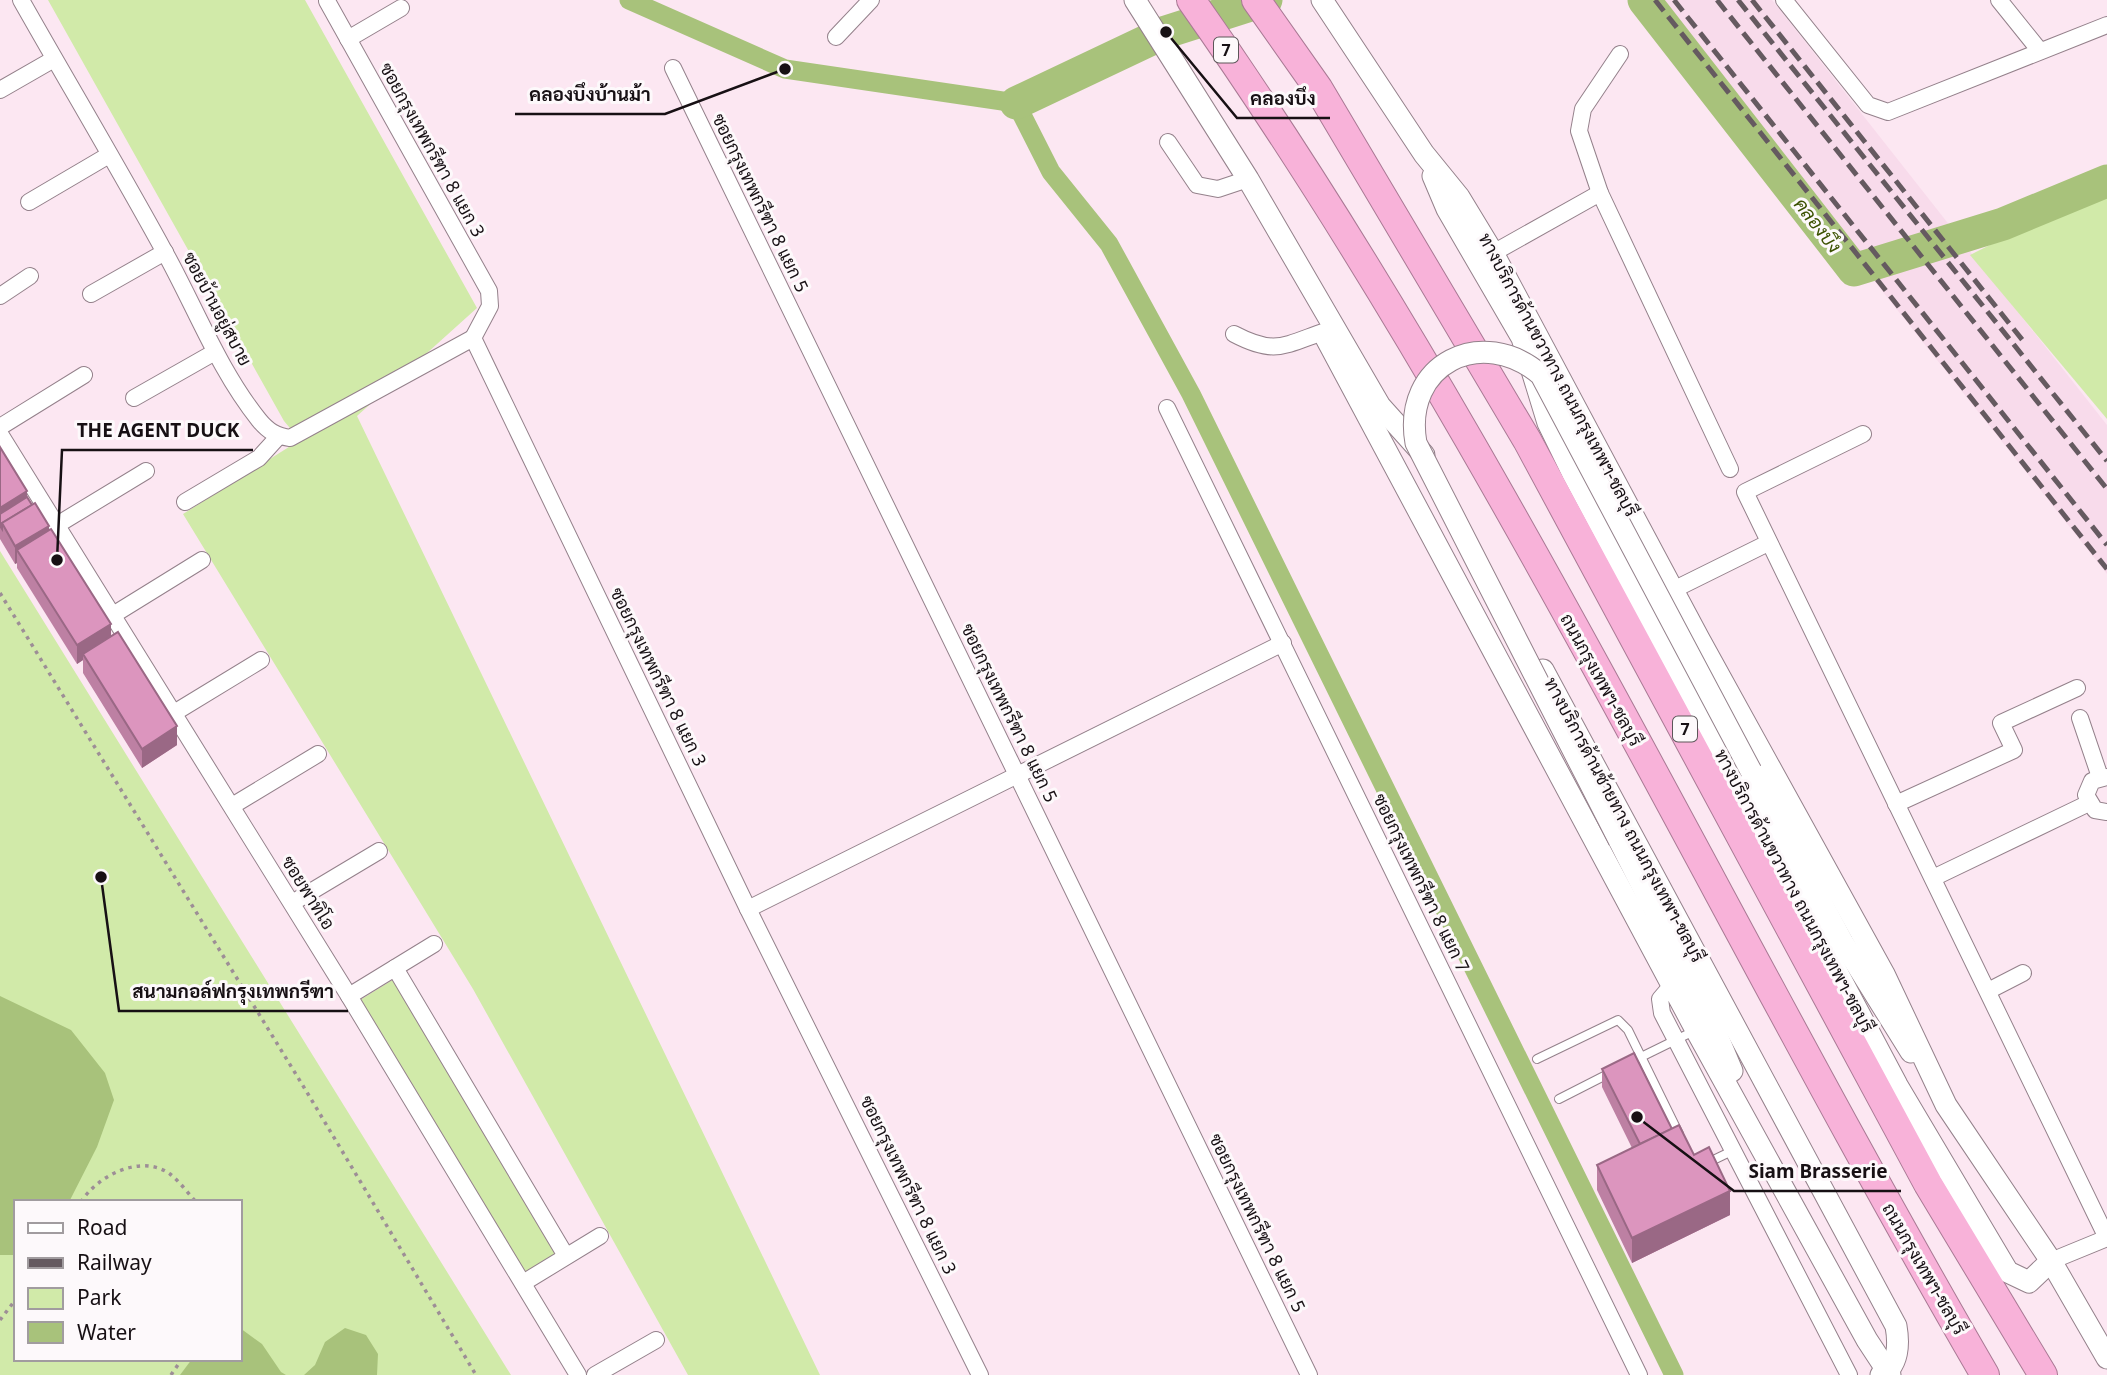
<svg xmlns="http://www.w3.org/2000/svg" width="2107" height="1375" viewBox="0 0 2107 1375" font-family="'Noto Sans',Sarabun,sans-serif">
<rect width="100%" height="100%" fill="#fce7f2"/>
<path fill="#f8dbeb" d="M1651,0H1772L2107,425V574Z"/>
<g fill="#d1eaa9" fill-rule="evenodd">
<path d="M48,0H305L477,308L357,416L820,1375H688L473,989L183,514L300,440L284,421Z"/>
<path d="M2107,186V419L1970,255Z"/>
<path d="M0,551L511,1375H0ZM16,1202H240V1359H16Z"/>
<path d="M394,979L557,1255L525,1274L360,1000Z"/>
</g>
<g fill="#a8c27b">
<path d="M0,996L71,1030L105,1073L114,1100L97,1147L69,1202H16V1255H0Z"/>
<path d="M240,1328L262,1344L281,1372L286,1375H180L192,1359H240Z"/>
<path d="M345,1328L366,1335L378,1354L377,1375H304L315,1365L325,1342Z"/>
</g>
<g fill="none" stroke-linecap="round" stroke-linejoin="round">
<path stroke="#a8c27b" stroke-width="19" d="M629,0L785,69L1016,103L1051,172L1109,244L1191,394L1674,1375"/>
<g stroke="#a8c27b" stroke-width="33">
<path d="M1644,0L1854,270L2003,224L2107,181"/>
<path d="M1016,103L1166,32L1266,0"/>
</g>
<g stroke="#94818b" stroke-width="10">
<g id="lane">
<path d="M1639,1058L1696,1030"/>
<path d="M1537,1059L1618,1020L1628,1030L1679,1134"/>
<path d="M1559,1099L1612,1072"/>
<path d="M1705,1164L1732,1151"/>
</g>
</g>
<g stroke="#94818b" stroke-width="18">
<g id="street">
<path d="M21,0C68,83 117,165 163,249C195,306 218,369 259,420C268,431 276,436 290,438L473,338"/>
<path d="M1784,0L1868,105L1888,112L2107,25"/>
<path d="M1999,0L2040,51"/>
<path d="M327,1L489,291L490,306L473,338L748,909L980,1375"/>
<path d="M836,37L871,0"/>
<path d="M348,39L401,8"/>
<path d="M1620,54L1583,109L1579,131L1600,193L1730,469"/>
<path d="M673,68L1309,1375"/>
<path d="M0,90L54,59"/>
<path d="M1168,142L1197,185L1218,189L1248,179"/>
<path d="M29,202L109,155"/>
<path d="M1493,253L1600,193"/>
<path d="M91,294L165,252"/>
<path d="M0,296L30,276"/>
<path d="M1234,334C1274,355 1283,346 1323,332"/>
<path d="M134,398L215,352"/>
<path d="M1167,408L1639,1375"/>
<path d="M0,427L84,375"/>
<path d="M0,434L349,996L578,1375"/>
<path d="M1863,434L1745,492L2107,1238"/>
<path d="M185,502L259,458L278,437"/>
<path d="M57,525L146,471"/>
<path d="M1673,590L1768,543"/>
<path d="M113,615L202,560"/>
<path d="M174,713L261,660"/>
<path d="M2080,718L2100,777"/>
<path d="M2107,777L2092,781L2086,795L2095,810L2107,812"/>
<path d="M1896,804L2014,750L2001,723L2077,688"/>
<path d="M232,806L318,754"/>
<path d="M1933,878L2089,803"/>
<path d="M292,903L379,851"/>
<path d="M748,909L1283,643"/>
<path d="M395,968L566,1256"/>
<path d="M1672,985L1660,999L1662,1013L1849,1375"/>
<path d="M1988,991L2023,973"/>
<path d="M349,996L434,944"/>
<path d="M2051,1261L2107,1238"/>
<path d="M523,1283L600,1236"/>
<path d="M595,1375L656,1340"/>
</g>
</g>
<g stroke="#94818b" stroke-width="23">
<g id="secondary">
<path d="M1135,0L1248,179L1380,406L1424,455"/>
<path d="M1322,0L1424,154L1459,197L1493,253L1699,639L1884,974L1946,1105L2051,1261L2107,1358"/>
<path d="M1433,176L1447,209L1522,338L1548,423L1572,472L1897,1085L2008,1272L2029,1282L2051,1261"/>
<path d="M1326,338L1696,1030L1867,1340L1890,1375"/>
<path d="M1543,670L1896,1326C1899,1343 1899,1366 1881,1375"/>
<path d="M1751,771L1842,941L1911,1052"/>
<path d="M1619,840L1714,1028L1732,1071"/>
</g>
</g>
<g stroke="#a97994" stroke-width="30">
<g id="highway">
<path d="M1191,0C1496,433 1719,918 1985,1375"/>
<path d="M1256,0L1318,88L1527,440L1928,1184L2043,1375"/>
</g>
</g>
<g stroke="#9d8e96" stroke-width="3.5" stroke-dasharray="3.5 5" stroke-linecap="butt">
<path d="M0,593L305,1089L476,1375"/>
<path d="M81,1202C97,1176 141,1153 170,1174C179,1181 188,1193 196,1202"/>
<path d="M0,1320L16,1299"/>
<path d="M171,1375L182,1359"/>
</g>
<use href="#lane" stroke="#fff" stroke-width="8"/>
<use href="#street" stroke="#fff" stroke-width="16"/>
<use href="#secondary" stroke="#fff" stroke-width="21"/>
<use href="#highway" stroke="#f8b2d9" stroke-width="28"/>
<g stroke="#655a60" stroke-width="5" stroke-dasharray="14 7" stroke-linecap="butt">
<path d="M1655,0L2107,569"/>
<path d="M1674,0L2107,545"/>
<path d="M1717,0L2107,489"/>
<path d="M1738,0L2107,461"/>
<path d="M1752,0L2024,342"/>
</g>
<g stroke="#94818b" stroke-width="23" stroke-linecap="butt">
<path id="secondary-bridge" d="M1619,840L1416,443C1402,364 1482,324 1541,375L1751,771"/>
</g>
<use href="#secondary-bridge" stroke="#fff" stroke-width="21"/>
</g>
<g fill="#bd80a3">
<path d="M0,447L27,497L49,530L111,636L177,745L142,768L83,673V660L77,664L17,568V563L15,564L0,539Z"/>
<path d="M1602,1069L1672,1129L1694,1155L1730,1215L1632,1263L1597,1190V1165L1632,1148L1602,1087Z"/>
</g>
<g fill="#9a6885">
<path d="M27,491V510L0,526V508Z"/>
<path d="M49,526V544L17,550V563L15,564V546Z"/>
<path d="M111,624V642L83,654V660L77,664V645Z"/>
<path d="M177,726V745L142,768V749Z"/>
<path d="M1730,1191V1215L1632,1263V1238Z"/>
</g>
<g fill="#dc95be" stroke="#9a6885" stroke-width="2">
<path d="M0,447L27,491L0,508Z"/>
<path d="M27,497L32,505L2,523V529L0,526V514Z"/>
<path d="M35,503L49,526L15,546L2,523Z"/>
<path d="M51,529L111,624L77,645L17,550Z"/>
<path d="M118,632L177,726L142,749L83,654Z"/>
<path d="M1634,1053L1672,1129L1640,1144L1602,1069Z"/>
<path d="M1679,1125L1694,1155L1709,1147L1730,1191L1632,1238L1597,1165Z"/>
</g>
<g text-anchor="middle" stroke-width="6" stroke-linejoin="round" paint-order="stroke">
<g fill="#fdf9fb" stroke="#5c5659" stroke-width="2">
<rect x="1214" y="37.5" width="24" height="25" rx="5"/>
<rect x="1673" y="716.5" width="24" height="25" rx="5"/>
</g>
<g font-size="16" font-weight="bold" fill="#171014">
<text x="1226" y="56">7</text>
<text x="1685" y="735">7</text>
</g>
<g font-size="18" fill="#171014" stroke="#fdf9fb">
<text transform="translate(432 150) rotate(61)" y="6">ซอยกรุงเทพกรีฑา 8 แยก 3</text>
<text transform="translate(760 203) rotate(64)" y="6">ซอยกรุงเทพกรีฑา 8 แยก 5</text>
<text transform="translate(217 309) rotate(62)" y="6">ซอยบ้านอยู่สบาย</text>
<text transform="translate(1558 375) rotate(62)" y="6">ทางบริการด้านขวาทาง ถนนกรุงเทพฯ-ชลบุรี</text>
<text transform="translate(658 677) rotate(64)" y="6">ซอยกรุงเทพกรีฑา 8 แยก 3</text>
<text transform="translate(1601 680) rotate(61)" y="6">ถนนกรุงเทพฯ-ชลบุรี</text>
<text transform="translate(1009 713) rotate(64)" y="6">ซอยกรุงเทพกรีฑา 8 แยก 5</text>
<text transform="translate(1624 820) rotate(62)" y="6">ทางบริการด้านซ้ายทาง ถนนกรุงเทพฯ-ชลบุรี</text>
<text transform="translate(1421 883) rotate(64)" y="6">ซอยกรุงเทพกรีฑา 8 แยก 7</text>
<text transform="translate(1794 891) rotate(62)" y="6">ทางบริการด้านขวาทาง ถนนกรุงเทพฯ-ชลบุรี</text>
<text transform="translate(308 893) rotate(58)" y="6">ซอยพาทิโอ</text>
<text transform="translate(908 1185) rotate(64)" y="6">ซอยกรุงเทพกรีฑา 8 แยก 3</text>
<text transform="translate(1257 1223) rotate(64)" y="6">ซอยกรุงเทพกรีฑา 8 แยก 5</text>
<text transform="translate(1924 1269) rotate(60)" y="6">ถนนกรุงเทพฯ-ชลบุรี</text>
</g>
<g font-size="19" font-style="italic" fill="#3b5100" stroke="#fdf9fb">
<text transform="translate(1818 225) rotate(52)" y="7">คลองบึง</text>
</g>
</g>
<path fill="none" stroke="#171014" stroke-width="2.5" d="M785 69L665 114H515M1166 32L1237 118H1330M57 560L62 450H253M101 877L119 1011H348M1637 1117L1734 1191H1901"/>
<g fill="#171014" stroke="#fdf9fb" stroke-width="2.5">
<circle cx="785" cy="69" r="7"/>
<circle cx="1166" cy="32" r="7"/>
<circle cx="57" cy="560" r="7"/>
<circle cx="101" cy="877" r="7"/>
<circle cx="1637" cy="1117" r="7"/>
</g>
<g font-size="19" text-anchor="middle" font-weight="bold" fill="#171014" stroke="#fdf9fb" stroke-width="6" stroke-linejoin="round" paint-order="stroke">
<text x="590" y="101">คลองบึงบ้านม้า</text>
<text x="1283" y="105">คลองบึง</text>
<text x="158" y="437">THE AGENT DUCK</text>
<text x="233" y="998">สนามกอล์ฟกรุงเทพกรีฑา</text>
<text x="1818" y="1178">Siam Brasserie</text>
</g>
<rect x="14" y="1200" width="228" height="161" fill="#fdf9fb" stroke="#a19c9f" stroke-width="2"/>
<rect x="28" y="1223" width="35" height="10" fill="#ffffff" stroke="#a19c9f" stroke-width="2"/>
<text x="77" y="1235" font-size="21" fill="#171014">Road</text>
<rect x="28" y="1258" width="35" height="10" fill="#655a60" stroke="#a19c9f" stroke-width="2"/>
<text x="77" y="1270" font-size="21" fill="#171014">Railway</text>
<rect x="28" y="1288" width="35" height="21" fill="#d1eaa9" stroke="#a19c9f" stroke-width="2"/>
<text x="77" y="1305" font-size="21" fill="#171014">Park</text>
<rect x="28" y="1322" width="35" height="21" fill="#a8c27b" stroke="#a19c9f" stroke-width="2"/>
<text x="77" y="1340" font-size="21" fill="#171014">Water</text>
</svg>
